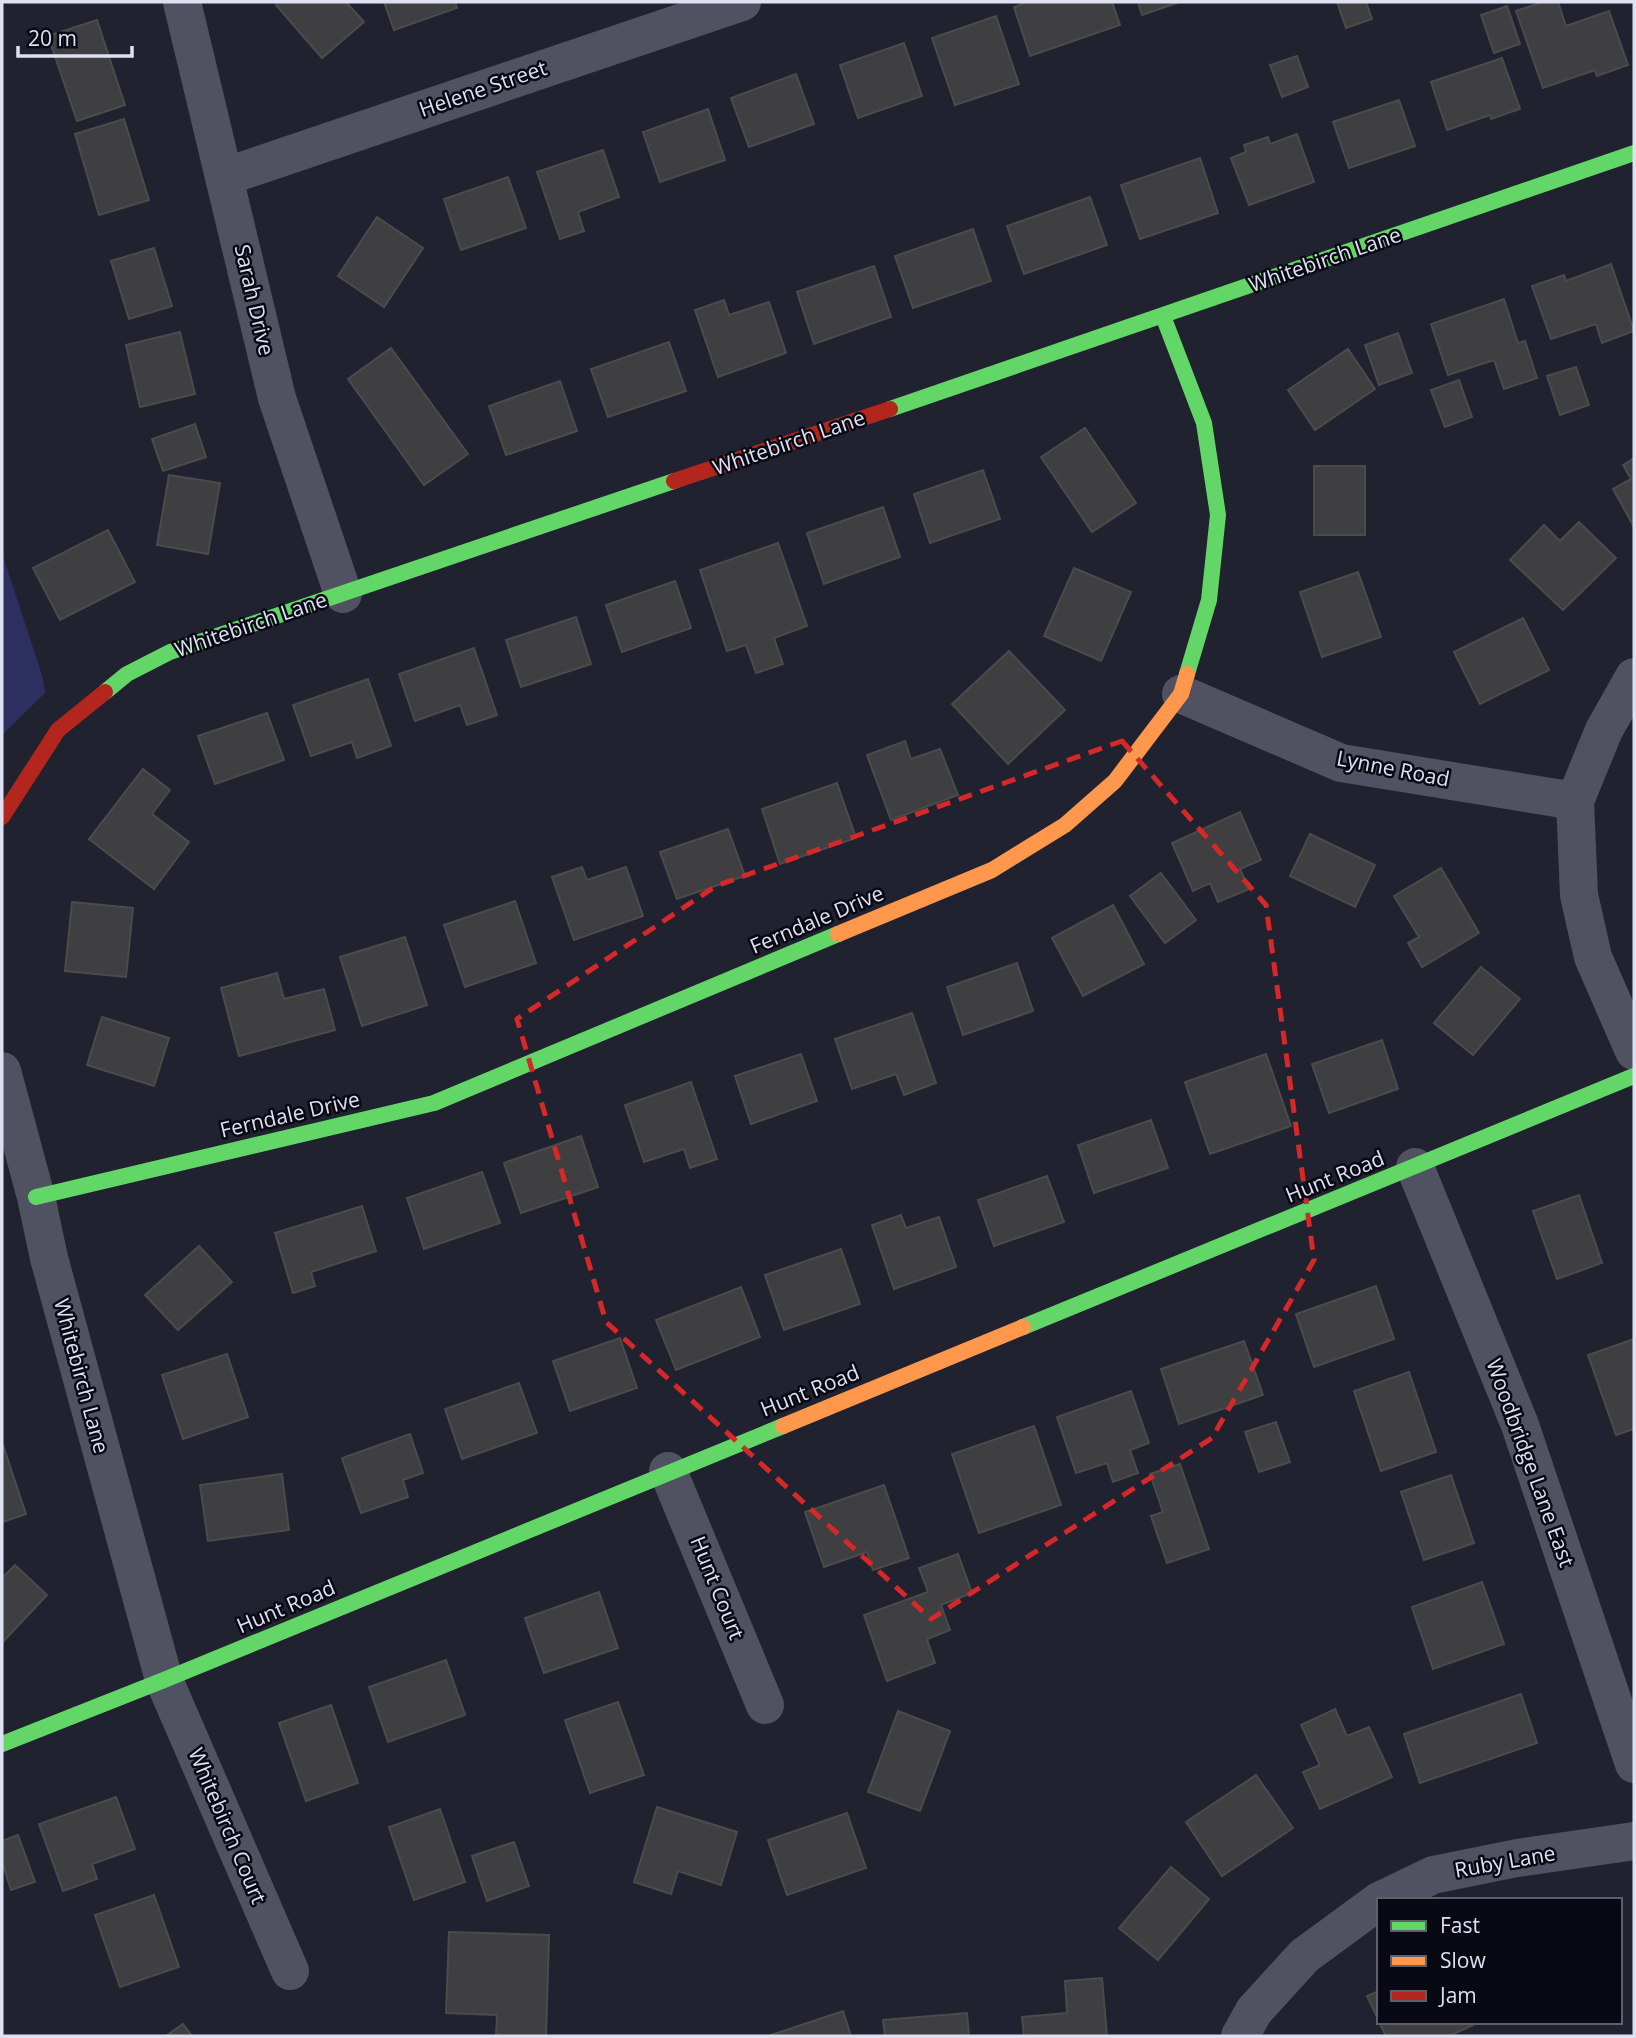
<svg xmlns="http://www.w3.org/2000/svg" width="1636" height="2038" viewBox="0 0 1636 2038" font-family="'Open Sans',sans-serif">
<rect width="100%" height="100%" fill="#21222f"/>
<path fill="#2c2f60" d="M2,553L43,678L45,693L2,735Z"/>
<g fill="#3f3f41" stroke="#4b4b4c" stroke-width="2">
<path d="M279,2H346L364,22L322,58L276,5Z"/>
<path d="M384,2H455L457,8L394,30Z"/>
<path d="M1028,2H1112L1120,25L1030,56L1014,7Z"/>
<path d="M1138,2H1180L1142,15Z"/>
<path d="M1337,2H1366L1372,19L1346,28Z"/>
<path d="M1543,2H1558L1566,26L1609,11L1628,65L1597,76L1595,70L1543,88L1516,11Z"/>
<path d="M1507,6L1520,44L1494,53L1481,15Z"/>
<path d="M996,16L1019,84L955,105L932,38Z"/>
<path d="M97,20L125,105L77,121L48,36Z"/>
<path d="M904,43L922,96L858,118L840,65Z"/>
<path d="M1297,56L1308,87L1282,97L1270,65Z"/>
<path d="M1502,58L1520,109L1491,119L1490,115L1447,130L1431,82Z"/>
<path d="M796,74L814,124L749,147L731,98Z"/>
<path d="M1399,100L1415,146L1349,168L1333,122Z"/>
<path d="M708,109L725,160L660,182L643,132Z"/>
<path d="M124,119L149,200L99,215L75,134Z"/>
<path d="M1297,134L1314,182L1249,205L1231,158L1246,152L1244,145L1268,137L1270,144Z"/>
<path d="M603,150L619,197L578,212L584,231L560,239L537,172Z"/>
<path d="M1200,158L1218,213L1140,239L1121,185Z"/>
<path d="M508,177L526,228L461,250L444,199Z"/>
<path d="M1090,197L1107,245L1024,274L1007,226Z"/>
<path d="M377,217L423,248L384,307L338,276Z"/>
<path d="M973,229L991,281L913,308L895,256Z"/>
<path d="M154,248L172,306L129,319L111,261Z"/>
<path d="M1611,264L1634,331L1602,343L1596,324L1551,339L1532,286L1564,275L1566,281Z"/>
<path d="M874,266L891,317L814,344L797,292Z"/>
<path d="M1504,299L1518,343L1525,341L1537,378L1504,389L1494,360L1448,375L1431,324Z"/>
<path d="M724,300L729,315L769,302L786,353L718,377L695,310Z"/>
<path d="M180,332L195,394L140,407L126,345Z"/>
<path d="M1398,333L1412,373L1379,385L1365,345Z"/>
<path d="M669,342L686,391L608,417L591,369Z"/>
<path d="M391,348L468,454L424,485L348,379Z"/>
<path d="M1348,349L1375,389L1315,430L1288,390Z"/>
<path d="M1576,367L1589,405L1560,415L1547,376Z"/>
<path d="M1459,380L1472,417L1445,427L1431,390Z"/>
<path d="M560,381L577,431L506,455L489,406Z"/>
<path d="M195,424L206,457L163,471L152,439Z"/>
<path d="M1085,428L1136,503L1092,532L1041,457Z"/>
<path d="M1634,458V527L1613,489L1631,479L1623,465Z"/>
<rect x="1314" y="466" width="51" height="69"/>
<path d="M983,470L1000,519L930,543L914,494Z"/>
<path d="M169,475L220,483L208,554L157,545Z"/>
<path d="M883,507L900,557L824,584L807,533Z"/>
<path d="M1579,522L1616,558L1563,610L1510,560L1544,525L1560,541Z"/>
<path d="M108,530L135,582L60,620L33,568Z"/>
<path d="M778,543L807,626L774,638L783,664L756,673L746,645L727,651L700,570Z"/>
<path d="M1074,568L1131,592L1101,661L1044,636Z"/>
<path d="M1358,572L1381,637L1322,657L1300,592Z"/>
<path d="M675,581L691,628L622,652L606,605Z"/>
<path d="M576,617L591,664L521,687L506,640Z"/>
<path d="M1523,618L1549,670L1480,704L1454,652Z"/>
<path d="M474,648L497,715L467,725L460,705L415,721L399,674Z"/>
<path d="M1009,651L1065,710L1008,764L952,704Z"/>
<path d="M368,679L391,746L357,758L352,742L311,756L293,705Z"/>
<path d="M267,713L284,760L215,784L198,736Z"/>
<path d="M905,741L911,759L940,749L958,795L891,820L867,755Z"/>
<path d="M143,769L170,790L152,814L189,842L154,889L89,839Z"/>
<path d="M837,783L856,838L780,864L762,809Z"/>
<path d="M1240,812L1261,860L1240,869L1249,889L1218,902L1210,883L1193,891L1172,843Z"/>
<path d="M728,829L745,876L677,899L660,852Z"/>
<path d="M1310,834L1375,865L1355,907L1290,876Z"/>
<path d="M582,867L587,880L626,867L643,916L574,940L552,877Z"/>
<path d="M1441,868L1479,933L1422,967L1408,943L1419,937L1394,896Z"/>
<path d="M1161,873L1196,920L1165,943L1130,896Z"/>
<path d="M515,901L536,963L465,987L444,925Z"/>
<path d="M72,902L133,908L126,977L65,971Z"/>
<path d="M1113,905L1144,964L1083,996L1052,938Z"/>
<path d="M405,937L427,1005L362,1026L340,957Z"/>
<path d="M1017,963L1033,1011L963,1035L947,987Z"/>
<path d="M1481,967L1520,999L1473,1055L1434,1023Z"/>
<path d="M277,973L284,999L324,989L335,1030L239,1056L221,988Z"/>
<path d="M912,1013L936,1083L904,1095L896,1074L852,1089L835,1039Z"/>
<path d="M102,1017L169,1038L154,1086L87,1065Z"/>
<path d="M1382,1040L1398,1089L1329,1113L1312,1064Z"/>
<path d="M801,1054L817,1101L751,1124L735,1076Z"/>
<path d="M1266,1054L1291,1126L1210,1154L1185,1082Z"/>
<path d="M691,1082L717,1159L690,1168L684,1149L644,1162L625,1105Z"/>
<path d="M1151,1120L1168,1168L1094,1193L1078,1145Z"/>
<path d="M581,1136L598,1187L521,1213L504,1163Z"/>
<path d="M482,1172L500,1223L424,1249L407,1198Z"/>
<path d="M1047,1176L1064,1222L994,1246L978,1200Z"/>
<path d="M1579,1195L1602,1263L1557,1279L1533,1211Z"/>
<path d="M362,1206L376,1251L311,1272L315,1286L293,1293L275,1233Z"/>
<path d="M901,1215L906,1228L939,1217L956,1267L894,1289L872,1225Z"/>
<path d="M199,1246L232,1282L178,1330L145,1295Z"/>
<path d="M841,1249L860,1304L784,1330L765,1275Z"/>
<path d="M1376,1286L1394,1339L1314,1367L1296,1314Z"/>
<path d="M741,1287L760,1337L676,1370L656,1320Z"/>
<path d="M620,1338L637,1388L570,1411L553,1361Z"/>
<path d="M1634,1339V1429L1616,1435L1588,1355Z"/>
<path d="M1244,1341L1263,1395L1179,1424L1161,1369Z"/>
<path d="M227,1354L248,1417L183,1439L162,1375Z"/>
<path d="M1409,1372L1436,1452L1381,1471L1354,1391Z"/>
<path d="M519,1383L537,1433L462,1459L445,1409Z"/>
<path d="M1131,1391L1149,1443L1130,1450L1138,1473L1113,1482L1107,1463L1076,1473L1057,1417Z"/>
<path d="M1276,1422L1290,1462L1259,1472L1245,1432Z"/>
<path d="M1034,1426L1061,1505L979,1533L952,1454Z"/>
<path d="M410,1434L423,1473L403,1480L408,1497L361,1513L342,1458Z"/>
<path d="M2,1442L26,1514L2,1522Z"/>
<path d="M1180,1464L1209,1549L1167,1563L1151,1516L1163,1512L1150,1474Z"/>
<path d="M282,1474L289,1530L208,1541L200,1485Z"/>
<path d="M1451,1475L1474,1543L1424,1560L1401,1492Z"/>
<path d="M884,1485L909,1558L873,1570L867,1552L824,1567L805,1512Z"/>
<path d="M958,1554L972,1593L941,1605L950,1630L927,1639L935,1663L887,1681L864,1615L928,1592L919,1568Z"/>
<path d="M15,1565L47,1595L2,1643V1578Z"/>
<path d="M1482,1582L1504,1644L1433,1669L1412,1607Z"/>
<path d="M599,1592L618,1648L544,1673L525,1618Z"/>
<path d="M446,1660L465,1715L388,1742L369,1687Z"/>
<path d="M1521,1694L1537,1743L1420,1783L1404,1734Z"/>
<path d="M618,1702L644,1775L590,1793L565,1720Z"/>
<path d="M331,1705L358,1783L306,1801L279,1723Z"/>
<path d="M1335,1709L1347,1736L1369,1727L1392,1777L1320,1809L1303,1772L1320,1765L1301,1725Z"/>
<path d="M898,1711L950,1731L920,1811L868,1792Z"/>
<path d="M1256,1775L1293,1828L1222,1876L1186,1822Z"/>
<path d="M116,1797L135,1849L92,1864L97,1879L63,1891L39,1824Z"/>
<path d="M657,1807L737,1832L721,1885L678,1871L671,1894L634,1882Z"/>
<path d="M440,1809L465,1882L414,1900L389,1827Z"/>
<path d="M847,1813L866,1868L787,1895L768,1840Z"/>
<path d="M18,1835L35,1882L11,1890L2,1862V1841Z"/>
<path d="M514,1842L529,1886L487,1901L472,1856Z"/>
<path d="M1171,1867L1209,1899L1158,1960L1119,1928Z"/>
<path d="M154,1895L179,1967L120,1987L95,1915Z"/>
<path d="M449,1932L549,1935L546,2036H496L497,2015L446,2013Z"/>
<path d="M1102,1978L1107,2036H1024L1022,2017L1067,2013L1065,1981Z"/>
<path d="M1379,1991V2021L1367,1996Z"/>
<path d="M843,2011L851,2036H768Z"/>
<path d="M967,2013L969,2036H885L883,2020Z"/>
<path d="M1379,2022H1472L1473,2025L1449,2036H1386Z"/>
<path d="M183,2024L192,2036H166Z"/>
</g>
<g fill="none" stroke-linecap="round" stroke-linejoin="round">
<g stroke="#515261" stroke-width="38">
<path d="M182,2L277,398L343,594"/>
<path d="M224,177L742,2"/>
<path d="M1634,677L1604,730L1575,801L1579,895L1593,957L1634,1051"/>
<path d="M1181,694L1341,763L1575,801"/>
<path d="M2,1071L36,1197L49,1258L164,1680L290,1971"/>
<path d="M1415,1167L1520,1425L1634,1764"/>
<path d="M668,1471L765,1705"/>
<path d="M1381,1900L1433,1875L1517,1858L1634,1841"/>
<path d="M1240,2036L1254,2011L1304,1956L1379,1901"/>
</g>
<g stroke="#63d668" stroke-width="16">
<path d="M1163,316L1204,423L1218,515L1209,600L1187,674"/>
<path d="M890,409L1634,153"/>
<path d="M105,692L127,674L170,652L674,481"/>
<path d="M36,1197L434,1103L838,934"/>
<path d="M1023,1327L1634,1076"/>
<path d="M2,1744L164,1680L783,1426"/>
</g>
<g stroke="#ff974d" stroke-width="16">
<path d="M838,934L992,870L1065,825L1115,781L1181,694L1187,674"/>
<path d="M783,1426L1023,1327"/>
</g>
<g stroke="#b3261e" stroke-width="16">
<path d="M674,481L890,409"/>
<path d="M2,817L58,730L105,692"/>
</g>
</g>
<path fill="none" stroke="#d62828" stroke-width="5" stroke-dasharray="14 9" stroke-linejoin="round" d="M1122,741L1266,905L1314,1260L1212,1438L931,1619L606,1322L517,1019L716,886Z"/>
<g text-anchor="middle" stroke-width="5" stroke-linejoin="round" paint-order="stroke">
<g font-size="21" fill="#dee1f1" stroke="#080913">
<text transform="translate(483 89) rotate(-19)" y="7">Helene Street</text>
<text transform="translate(1325 260) rotate(-19)" y="7">Whitebirch Lane</text>
<text transform="translate(254 300) rotate(77)" y="7">Sarah Drive</text>
<text transform="translate(789 443) rotate(-19)" y="7">Whitebirch Lane</text>
<text transform="translate(251 625) rotate(-19)" y="7">Whitebirch Lane</text>
<text transform="translate(1393 769) rotate(11)" y="7">Lynne Road</text>
<text transform="translate(817 920) rotate(-23)" y="7">Ferndale Drive</text>
<text transform="translate(290 1115) rotate(-13)" y="7">Ferndale Drive</text>
<text transform="translate(1335 1177) rotate(-22)" y="7">Hunt Road</text>
<text transform="translate(81 1376) rotate(75)" y="7">Whitebirch Lane</text>
<text transform="translate(810 1391) rotate(-22)" y="7">Hunt Road</text>
<text transform="translate(1530 1463) rotate(70)" y="7">Woodbridge Lane East</text>
<text transform="translate(717 1588) rotate(68)" y="7">Hunt Court</text>
<text transform="translate(286 1607) rotate(-23)" y="7">Hunt Road</text>
<text transform="translate(227 1826) rotate(67)" y="7">Whitebirch Court</text>
<text transform="translate(1505 1862) rotate(-10)" y="7">Ruby Lane</text>
</g>
</g>
<rect width="1636" height="2038" fill="none" stroke="#dee1f1" stroke-width="7"/>
<rect x="1377" y="1898" width="245" height="126" fill="#080913" stroke="#5e5f6c" stroke-width="2"/>
<rect x="1391" y="1921" width="35" height="10" fill="#63d668" stroke="#5e5f6c" stroke-width="2"/>
<text x="1440" y="1933" font-size="21" fill="#dee1f1">Fast</text>
<rect x="1391" y="1956" width="35" height="10" fill="#ff974d" stroke="#5e5f6c" stroke-width="2"/>
<text x="1440" y="1968" font-size="21" fill="#dee1f1">Slow</text>
<rect x="1391" y="1991" width="35" height="10" fill="#b3261e" stroke="#5e5f6c" stroke-width="2"/>
<text x="1440" y="2003" font-size="21" fill="#dee1f1">Jam</text>
<path d="M18 46v10h114v-10" fill="none" stroke="#dee1f1" stroke-width="3.5"/>
<text x="28" y="46" font-size="21" fill="#dee1f1" stroke="#080913" stroke-width="5" paint-order="stroke">20 m</text>
</svg>
